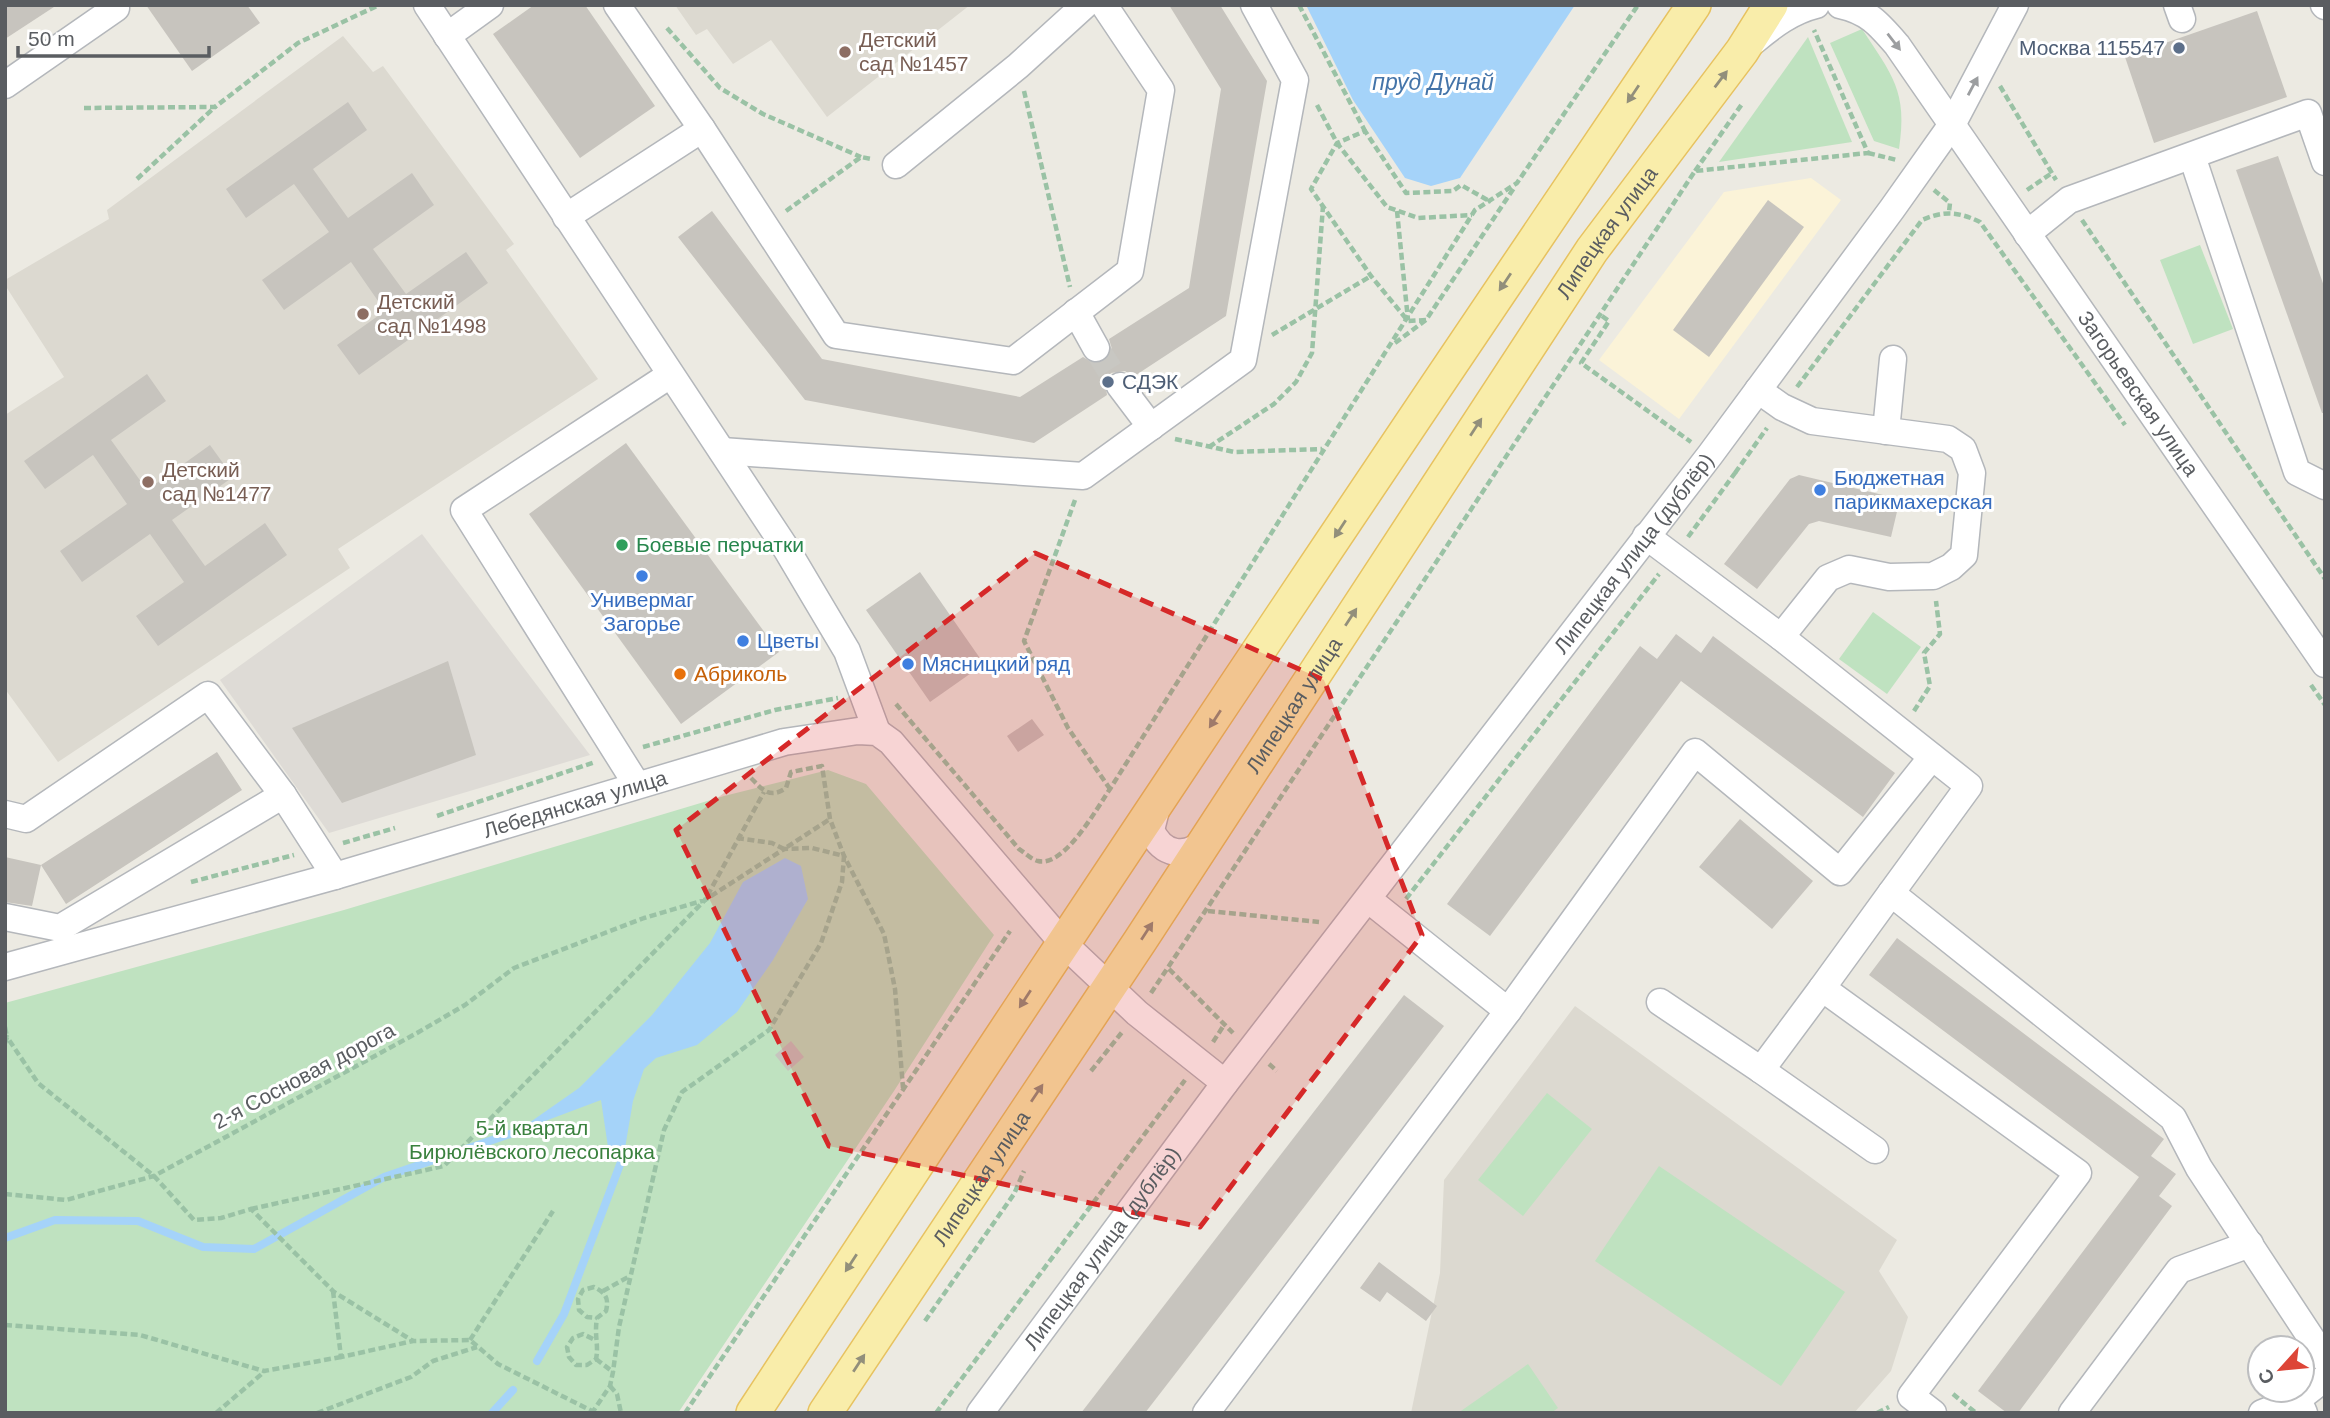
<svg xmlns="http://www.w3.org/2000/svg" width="2330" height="1418" viewBox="0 0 2330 1418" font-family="Helvetica,sans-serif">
<rect width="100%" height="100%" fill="#eceae2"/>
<path fill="#fbf3d8" d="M1811,178L1841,200L1679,419L1599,360L1724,192Z"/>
<path fill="#dedbd6" d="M422,534L590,755L329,833L220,680Z"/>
<g fill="#dcd9d0">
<path d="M675,5H970L827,117L771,40L733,64L707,29L696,35Z"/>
<path d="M343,36L373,72L383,66L514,244L506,250L598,379L338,549L350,568L58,762L5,689V415L64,377L5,285V280L109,219L107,210Z"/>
<path d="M1575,1006L1897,1240L1879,1271L1908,1317L1891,1371L1854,1413H1411L1440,1273L1444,1180Z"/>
</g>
<g fill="#bfe2c0">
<path d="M1862,29C1892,75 1908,91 1899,149L1874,141L1830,43Z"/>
<path d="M1808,37L1852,142L1719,162Z"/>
<path d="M2200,245L2233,329L2193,344L2160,260Z"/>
<path d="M1873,612L1921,647L1887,694L1839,659Z"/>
<path d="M828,770L866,784L994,935L894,1091L678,1413H5V1003L344,910L724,796Z"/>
<path d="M1547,1093L1592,1129L1523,1216L1478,1180Z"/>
<path d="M1659,1166L1845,1292L1781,1386L1595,1261Z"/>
<path d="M1528,1364L1558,1408L1551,1413H1458Z"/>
</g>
<g fill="#a5d3f9">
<path d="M1306,5H1575L1460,178L1431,186L1405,178L1353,100Z"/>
<path d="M785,858L801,866L808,899L773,960L737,1012L697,1045L656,1058L644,1069L633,1101L624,1154L608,1147L601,1100L516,1132L579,1088L652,1015L710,943L743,882Z"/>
</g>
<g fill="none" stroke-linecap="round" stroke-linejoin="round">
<g stroke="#a5d3f9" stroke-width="8">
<path d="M5,1238L55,1220L138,1221L203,1247L254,1249L384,1177L516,1132"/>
<path d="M537,1361L564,1314L624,1154"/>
<path d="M492,1413L513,1390"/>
</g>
</g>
<g fill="#c7c4be">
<path d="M5,5H57L5,39Z"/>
<path d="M146,5H247L260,23L192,71Z"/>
<path d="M534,5H585L655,106L580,158L493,34Z"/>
<path d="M1169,5H1220L1267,81L1226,316L1133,377L1125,371L1111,373L1105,381L1107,395L1034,443L805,400L678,237L712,211L822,359L1020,397L1083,357L1095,364L1103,362L1112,349L1109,339L1189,288L1221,89Z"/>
<path d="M2257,11L2287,97L2154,143L2125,57Z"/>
<path d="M348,102L367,130L313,169L348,218L412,173L434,205L373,249L406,294L466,252L488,283L359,375L337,345L385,311L351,262L284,310L262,280L329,232L294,184L246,218L226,189Z"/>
<path d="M2278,156L2325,289V413H2322L2236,170Z"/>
<path d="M1768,200L1804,227L1709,357L1673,330Z"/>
<path d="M147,374L166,401L111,440L147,490L210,445L233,477L172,520L205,566L265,523L287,555L158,646L136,616L184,582L150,534L82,582L60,551L127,504L93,455L45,489L24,461Z"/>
<path d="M626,443L779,652L681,724L529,514Z"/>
<path d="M1799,475L1900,499L1891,537L1819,521L1809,524L1757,589L1724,564L1790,479Z"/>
<path d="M920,572L984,664L930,702L866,610Z"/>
<path d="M1676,634L1701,653L1713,636L1895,773L1863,817L1681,681L1490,936L1447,904L1640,646L1657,659Z"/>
<path d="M448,661L476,755L342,803L292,728Z"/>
<path d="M1032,719L1044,735L1018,752L1007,736Z"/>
<path d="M217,752L242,790L66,904L41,865L32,906L5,902V857L41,865Z"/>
<path d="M1740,819L1813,881L1772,929L1699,867Z"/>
<path d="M1897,938L2164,1139L2151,1156L2176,1174L2159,1196L2172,1206L2018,1413H2007L1978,1391L2139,1177L1869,975Z"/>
<path d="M1404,995L1444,1026L1145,1413H1081Z"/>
<path d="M791,1041L804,1057L788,1071L775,1055Z"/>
<path d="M1379,1262L1437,1306L1426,1321L1387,1292L1380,1302L1360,1288Z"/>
</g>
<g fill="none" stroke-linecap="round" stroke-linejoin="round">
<path stroke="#c8c7c2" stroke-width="26" stroke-dasharray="26 13" stroke-linecap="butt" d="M1096,348L1120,386"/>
<g stroke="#b4b7bb" stroke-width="29">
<g id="minor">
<path d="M427,5L787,550L847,651L877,732"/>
<path d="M617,5L702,129"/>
<path id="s1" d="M1840,5C1868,11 1879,24 1897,45L2325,664"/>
<path d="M2177,5L2182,19"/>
<path d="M2324,5L2325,6"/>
<path d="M447,36L490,5"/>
<path d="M1754,41C1773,25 1792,11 1816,5"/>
<path d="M5,85L116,8L114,5"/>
<path d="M2192,156L2297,472L2325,486"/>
<path d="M896,165L1018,66L1085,5"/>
<path d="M566,217L702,129L836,335L1013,361L1130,271L1161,90L1104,5"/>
<path d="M2027,234L2069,200L2308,113L2325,162"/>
<path d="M1076,312L1096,348"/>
<path d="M1120,386L1151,427"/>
<path d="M1758,390L1782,407L1812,421L1948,439L1963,449L1972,473L1964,555L1951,567L1933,576L1889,577L1849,569L1828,578L1781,637"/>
<path d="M1886,431L1893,359"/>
<path d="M722,451L1083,476L1243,360L1295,80L1254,5"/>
<path d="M1646,536L1781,637L1969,786L1891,893L2173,1118L2199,1168L2325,1359"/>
<path d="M637,785L464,510L670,375"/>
<path d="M1157,806L1151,830C1162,855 1186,860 1206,840"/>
<path d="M5,814L26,819L208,695L283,795L335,876"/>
<path d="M1891,893L1822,988L2078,1173L1911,1396L1933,1413"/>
<path d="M1369,900L1508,1011L1695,752L1840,872L1932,757"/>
<path d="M5,917L60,928L283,795"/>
<path id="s2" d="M5,967L335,876L784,742L858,731L877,732L891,742L1062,942L1137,1013L1225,1083"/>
<path d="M1660,1002L1761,1070L1822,988"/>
<path d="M1761,1070L1875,1150"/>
<path id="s3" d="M980,1413L1225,1083L1710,455L1892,209L1953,123L2015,5"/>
<path d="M1206,1413L1508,1011"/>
<path d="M2072,1413L2179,1270L2250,1244"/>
<path d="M2262,1413L2298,1399"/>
<path d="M2304,1413L2298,1399L2325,1378"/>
</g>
</g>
<g stroke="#e7c260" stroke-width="36">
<g id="major">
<path d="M753,1413C1063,941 1377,472 1694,5"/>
<path id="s4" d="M825,1413L1140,941L1592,250L1742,51L1771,5"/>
</g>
</g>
<g stroke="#9ac2a5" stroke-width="4.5" stroke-dasharray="7 3.5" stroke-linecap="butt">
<path d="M1299,5L1365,131"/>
<path d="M667,28L720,88L763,114L861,157"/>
<path d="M2000,86L2056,180"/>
<path d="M1024,91L1070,287"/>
<path d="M1317,105L1337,143L1387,207L1418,218L1472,215"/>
<path d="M84,108L215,107L298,43L379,5"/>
<path d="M1868,153L1897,160"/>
<path d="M1695,171L1742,104"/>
<path d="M137,179L216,106"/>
<path d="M1934,190L1950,203L1949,212"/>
<path d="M2027,190L2052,173"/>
<path d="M786,211L861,157L871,159"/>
<path d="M1397,211L1408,320"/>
<path d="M2082,220L2325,579"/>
<path d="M1602,316L1609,321L1581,363L1691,442"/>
<path d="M1426,320L1408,321L1371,276L1311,189L1337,143L1365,131L1406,193L1453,191L1461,185L1491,202"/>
<path d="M1272,335L1371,276"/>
<path d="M1395,343L1426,320L1514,188"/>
<path d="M1797,387L1922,220C1945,210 1959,212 1980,222L2125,425"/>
<path d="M1175,439L1234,452L1322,449"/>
<path d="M1209,447L1274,404L1296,382L1312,353L1323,206"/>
<path d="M1735,473L1767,428"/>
<path d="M1075,500L1024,641L1068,728L1110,789"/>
<path d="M1688,537L1735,473L1733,471"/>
<path d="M2311,685L2325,705"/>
<path d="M896,704L1019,849C1024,852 1032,860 1038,861C1064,868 1097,808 1110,789L1475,210L1517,183L1638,5"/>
<path d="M1914,711L1930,686L1924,653L1940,634L1936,601"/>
<path d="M643,747L775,710L838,698"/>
<path d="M751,778C761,788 769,800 786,788L791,772L822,766L830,819L844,856L884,934L895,989L903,1088"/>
<path d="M437,816L595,762"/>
<path d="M737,838L772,843L784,849L830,819"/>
<path d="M343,843L395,828"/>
<path d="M191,882L294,855"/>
<path d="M1406,899L1659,574"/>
<path d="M1208,911L1319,922"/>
<path d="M1169,969L1233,1033"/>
<path d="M1151,993L1695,171L1868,153L1814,30"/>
<path d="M5,1027L7,1037"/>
<path d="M1213,1042L1224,1025"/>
<path d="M5,1043L7,1037L38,1083L154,1176L194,1220L221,1218L251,1209L334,1292L413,1341"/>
<path d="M1269,1064L1277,1071"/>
<path d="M1091,1071L1123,1031"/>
<path d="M5,1194L66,1200L154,1176L417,1033L465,1005L514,968L644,918L705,900L764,792"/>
<path d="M251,1209L444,1166L705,900L784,849L812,848L844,856L842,882L821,943L769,1030L682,1092L664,1130L619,1327L613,1372L610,1386L592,1413"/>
<path d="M333,1291L341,1357L413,1341L470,1340L498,1364L594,1412"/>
<path d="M603,1291L630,1276"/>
<path d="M925,1321L1014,1194L1024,1171"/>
<path d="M5,1325L140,1335L264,1371L341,1357"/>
<path d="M593,1339L583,1334L573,1338L567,1347L569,1357L576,1365H587L596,1359C599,1345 594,1336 597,1318L606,1311C609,1298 606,1293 594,1287L583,1290L578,1299L579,1310L587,1317L597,1318"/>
<path d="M470,1340L553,1211"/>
<path d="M596,1359L613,1372"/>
<path d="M610,1386L617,1394L621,1413"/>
<path d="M1953,1394L1976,1413"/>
<path d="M216,1413L264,1372"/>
<path d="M317,1413L411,1377L433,1361L477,1347"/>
<path d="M685,1413L1010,931"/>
<path d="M936,1413L1185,1080"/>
<path d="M1877,1413L1889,1407"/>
</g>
<use href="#minor" stroke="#fff" stroke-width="26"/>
<use href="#major" stroke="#f9edaa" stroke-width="33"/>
</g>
<defs><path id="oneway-solid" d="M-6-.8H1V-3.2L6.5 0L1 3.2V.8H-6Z" transform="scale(1.75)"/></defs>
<g fill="#9c9ea0">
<use href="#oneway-solid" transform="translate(1894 42) rotate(52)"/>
<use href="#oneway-solid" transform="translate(1973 86) rotate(-62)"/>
</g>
<g fill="#928f7b">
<use href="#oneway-solid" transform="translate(1721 79) rotate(-53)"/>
<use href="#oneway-solid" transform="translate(1633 94) rotate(124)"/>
<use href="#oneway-solid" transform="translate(1505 282) rotate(124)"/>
<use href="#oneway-solid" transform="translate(1476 427) rotate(-57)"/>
<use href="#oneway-solid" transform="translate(1340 529) rotate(123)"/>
<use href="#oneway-solid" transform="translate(1351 617) rotate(-57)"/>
<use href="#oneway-solid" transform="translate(1215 719) rotate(123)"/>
<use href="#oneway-solid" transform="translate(1147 931) rotate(-57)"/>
<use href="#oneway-solid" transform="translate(1025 999) rotate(123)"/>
<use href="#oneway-solid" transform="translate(1037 1093) rotate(-56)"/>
<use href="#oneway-solid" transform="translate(851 1263) rotate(123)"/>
<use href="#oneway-solid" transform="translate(859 1363) rotate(-57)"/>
</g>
<path fill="#d62828" fill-opacity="0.2" stroke="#d62828" stroke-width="5" stroke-dasharray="14 9" stroke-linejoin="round" d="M1035,553L1324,680L1422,935L1200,1227L829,1146L676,830Z"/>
<g fill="#5c6f8a" stroke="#fff" stroke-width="2.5">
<circle cx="2179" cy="48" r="7"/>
<circle cx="1108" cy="382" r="7"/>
</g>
<g fill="#8d6e63" stroke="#fff" stroke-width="2.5">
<circle cx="845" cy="52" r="7"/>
<circle cx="363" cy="314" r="7"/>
<circle cx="148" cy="482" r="7"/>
</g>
<g fill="#3f7fe0" stroke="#fff" stroke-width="2.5">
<circle cx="1820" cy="490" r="7"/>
<circle cx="642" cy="576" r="7"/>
<circle cx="743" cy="641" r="7"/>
<circle cx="908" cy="664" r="7"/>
</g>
<circle fill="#2e9e5b" stroke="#fff" stroke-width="2.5" cx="622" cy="545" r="7"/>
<circle fill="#e8710a" stroke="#fff" stroke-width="2.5" cx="680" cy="674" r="7"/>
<g text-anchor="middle" stroke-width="6" stroke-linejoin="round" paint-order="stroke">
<g font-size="21" fill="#785e54" stroke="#fff" text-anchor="start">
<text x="859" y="47">Детский<tspan x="859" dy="24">сад №1457</tspan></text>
<text x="377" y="309">Детский<tspan x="377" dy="24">сад №1498</tspan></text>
<text x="162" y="477">Детский<tspan x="162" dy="24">сад №1477</tspan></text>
</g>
<g font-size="21" fill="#4e5e75" stroke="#fff" text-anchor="end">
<text x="2165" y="55">Москва 115547</text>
<text x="1122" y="389" text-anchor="start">СДЭК</text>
</g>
<g font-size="21" fill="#5a5d61" stroke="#fff">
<text dy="7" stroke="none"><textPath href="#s4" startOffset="1416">Липецкая улица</textPath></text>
<text dy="7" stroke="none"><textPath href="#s1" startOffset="495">Загорьевская улица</textPath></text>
<text dy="7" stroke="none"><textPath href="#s3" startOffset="1080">Липецкая улица (дублёр)</textPath></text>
<text dy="7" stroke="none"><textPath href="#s4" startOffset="849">Липецкая улица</textPath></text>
<text dy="7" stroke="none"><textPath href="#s2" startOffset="593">Лебедянская улица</textPath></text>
<text transform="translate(304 1076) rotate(-28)" y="7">2-я Сосновая дорога</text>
<text dy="7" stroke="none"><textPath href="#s4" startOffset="282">Липецкая улица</textPath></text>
<text dy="7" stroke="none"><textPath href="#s3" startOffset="205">Липецкая улица (дублёр)</textPath></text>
</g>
<g font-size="21" fill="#366cbe" stroke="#fff" text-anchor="start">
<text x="1834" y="485">Бюджетная<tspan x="1834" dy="24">парикмахерская</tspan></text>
<text x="642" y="607" text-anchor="middle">Универмаг<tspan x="642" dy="24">Загорье</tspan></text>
<text x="757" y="648">Цветы</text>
<text x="922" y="671">Мясницкий ряд</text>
</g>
<g font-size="21" fill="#27864d" stroke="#fff" text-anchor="start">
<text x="636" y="552">Боевые перчатки</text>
</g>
<g font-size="21" fill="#c56008" stroke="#fff" text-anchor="start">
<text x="694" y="681">Абриколь</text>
</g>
<g font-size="21" fill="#3a813e" stroke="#fff">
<text x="532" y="1135">5-й квартал<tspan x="532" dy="24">Бирюлёвского лесопарка</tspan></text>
</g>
<g font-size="23" font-style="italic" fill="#4474a9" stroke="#fff">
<text x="1433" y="90">пруд Дунай</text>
</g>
</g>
<rect width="2330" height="1418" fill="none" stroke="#5a5d61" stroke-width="14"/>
<g transform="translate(2281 1369) rotate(243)"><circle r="33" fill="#ffffff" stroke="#bdbec0" stroke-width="2"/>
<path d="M0-5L12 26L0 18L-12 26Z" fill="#dd4537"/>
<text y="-10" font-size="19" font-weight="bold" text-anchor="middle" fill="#5a5d61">С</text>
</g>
<path d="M18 46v10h191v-10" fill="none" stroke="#5a5d61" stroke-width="3.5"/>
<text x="28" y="46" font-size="21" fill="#5a5d61" stroke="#ffffff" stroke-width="5" paint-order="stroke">50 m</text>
</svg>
